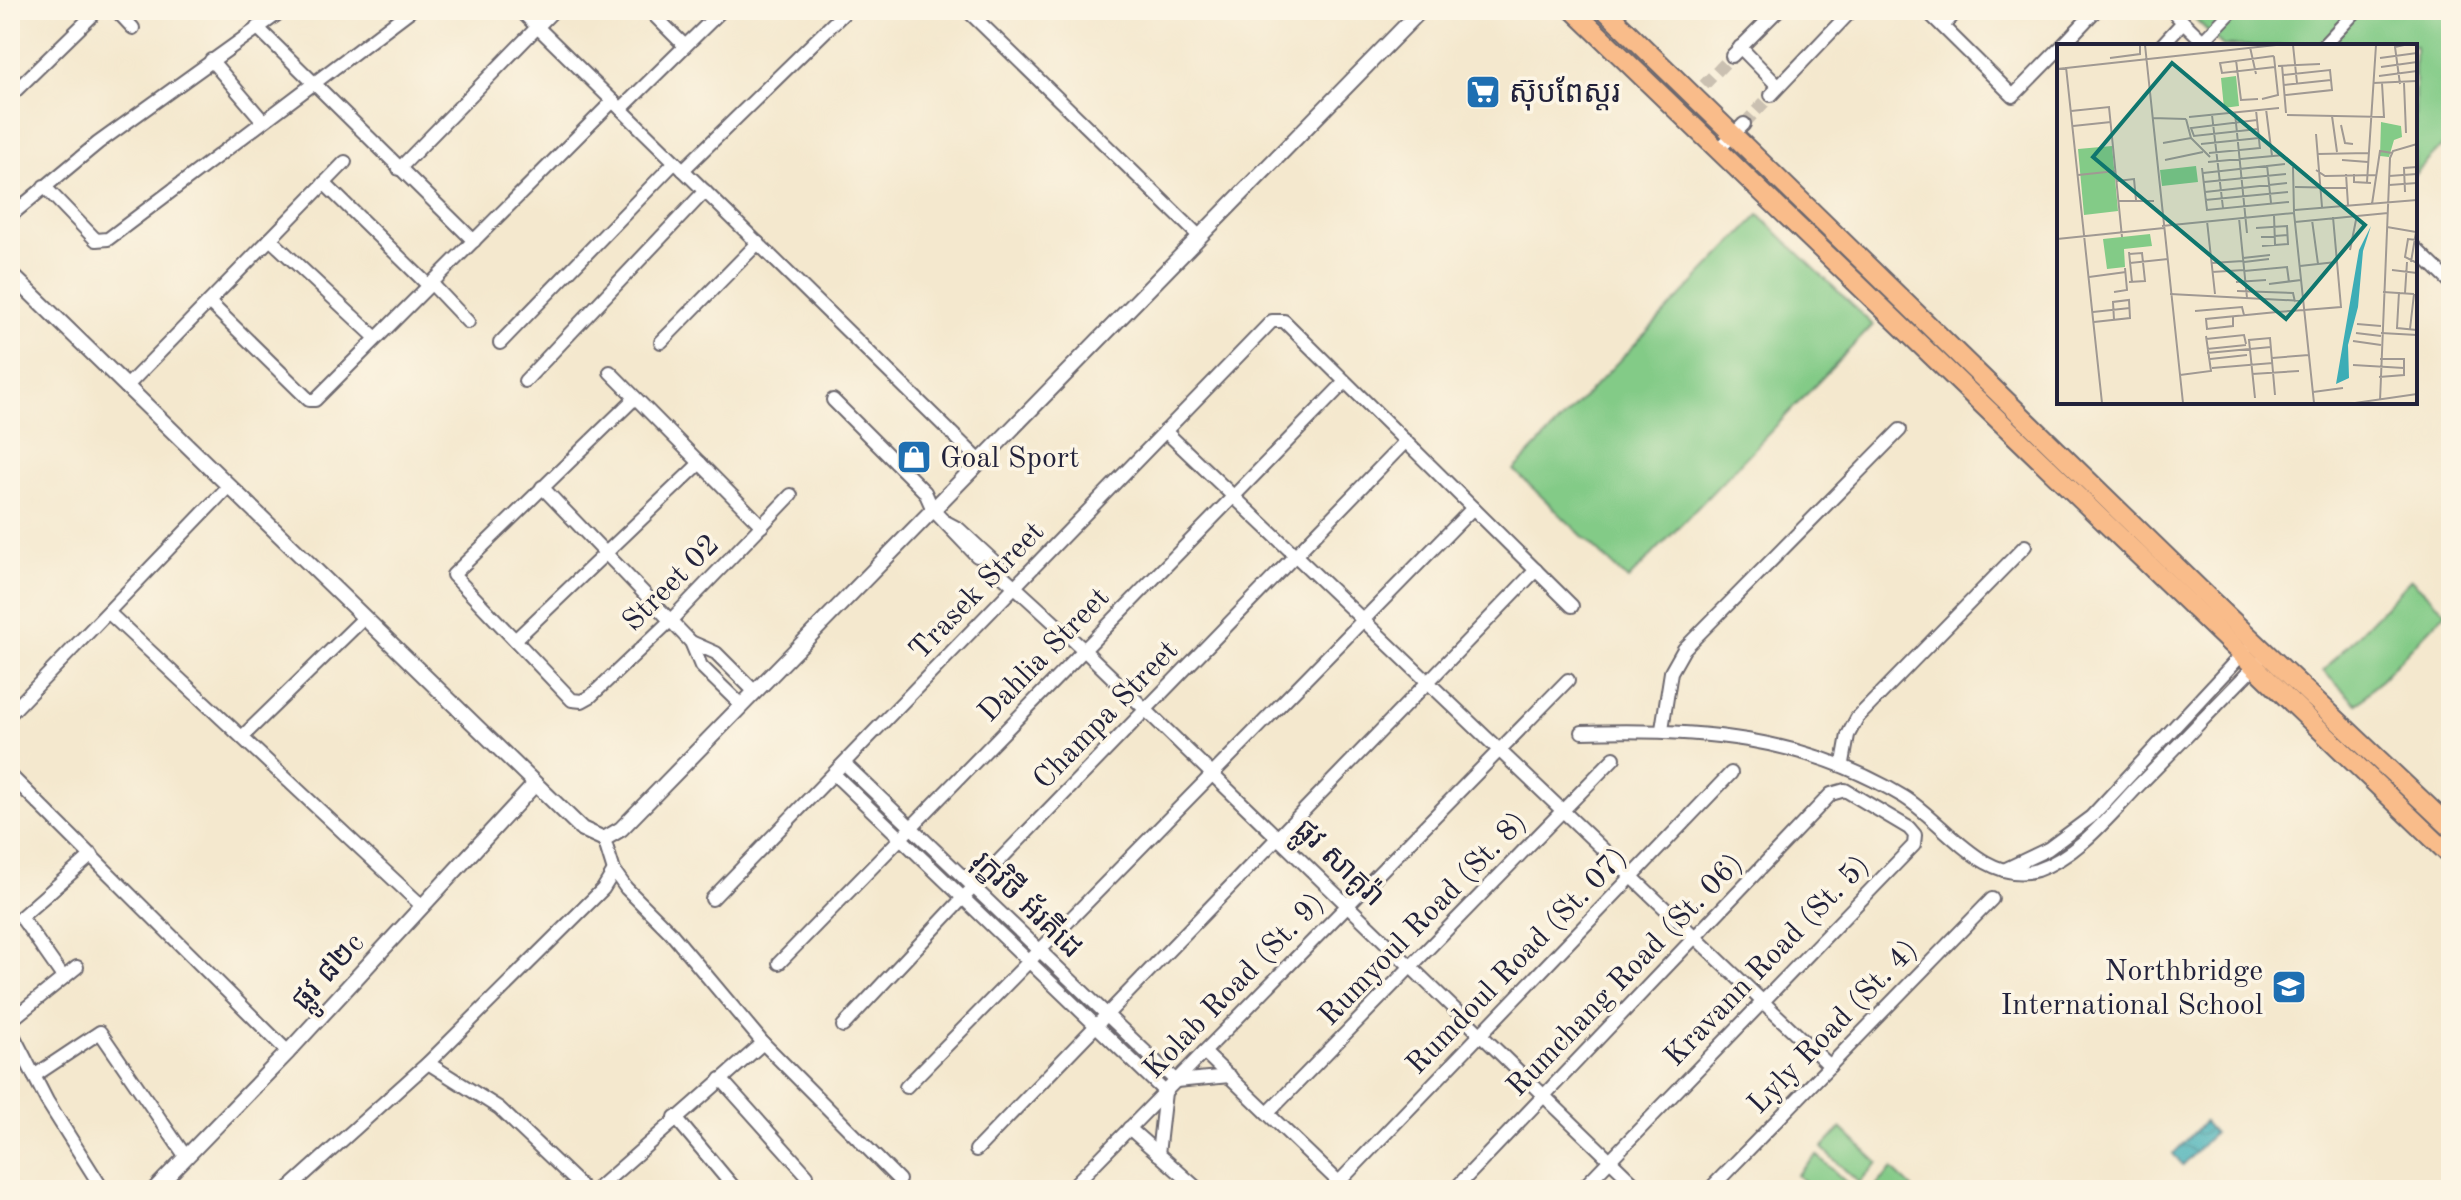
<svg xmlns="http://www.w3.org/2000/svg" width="2461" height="1200" viewBox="0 0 2461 1200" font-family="'Old Standard TT','Noto Sans Khmer',serif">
<defs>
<pattern id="water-waves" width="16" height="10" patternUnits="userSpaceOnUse" patternTransform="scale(2)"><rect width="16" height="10" fill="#3cadb6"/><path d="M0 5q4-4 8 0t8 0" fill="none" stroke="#328c95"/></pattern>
</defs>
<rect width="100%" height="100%" fill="#fcf5e5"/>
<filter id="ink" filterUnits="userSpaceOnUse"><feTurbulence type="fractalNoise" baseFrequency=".0125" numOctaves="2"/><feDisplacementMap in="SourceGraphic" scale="16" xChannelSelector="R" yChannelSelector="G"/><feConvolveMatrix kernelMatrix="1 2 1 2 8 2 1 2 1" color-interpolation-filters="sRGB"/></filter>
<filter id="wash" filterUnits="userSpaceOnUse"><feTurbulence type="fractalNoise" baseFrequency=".006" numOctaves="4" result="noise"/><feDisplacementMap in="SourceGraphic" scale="32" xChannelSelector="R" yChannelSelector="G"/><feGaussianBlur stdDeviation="1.8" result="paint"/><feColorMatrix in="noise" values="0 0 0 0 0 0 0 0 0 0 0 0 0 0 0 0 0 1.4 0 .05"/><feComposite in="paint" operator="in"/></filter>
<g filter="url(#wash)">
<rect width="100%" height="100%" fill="#f4e8ce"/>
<g fill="#83cb87" stroke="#527661" stroke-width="2">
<path d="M2186,10H2451V137L2415,174V46H2223Z"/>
<path d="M1759,215L1873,325L1628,580L1514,470Z"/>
<path d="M2411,579L2446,612L2357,704L2323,671Z"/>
<path d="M1841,1128L1878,1163L1859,1183L1822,1148Z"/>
<path d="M1817,1155L1854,1190H1813L1797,1175Z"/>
<path d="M1892,1169L1914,1190H1881L1877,1185Z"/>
</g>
<path fill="url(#water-waves)" stroke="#2f6878" stroke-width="2" d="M2204,1122L2214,1133L2183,1165L2173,1154Z"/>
</g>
<g filter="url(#ink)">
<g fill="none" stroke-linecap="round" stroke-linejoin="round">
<g stroke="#cac0b1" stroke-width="12" stroke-dasharray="12 6" stroke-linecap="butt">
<path d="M1704,85L1732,56"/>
<path d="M1744,124L1771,95"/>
</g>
<g stroke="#6c676e" stroke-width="16">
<g id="minor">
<path d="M116,10L133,28"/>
<path d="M520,10L980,461"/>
<path d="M649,10L685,46"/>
<path d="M967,10L1200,237"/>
<path d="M1926,10L2013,96L2059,49"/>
<path d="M2171,10L2208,46"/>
<path d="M1943,26L1958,10"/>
<path d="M257,27L474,241"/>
<path d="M2203,41L2233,10"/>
<path d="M2062,46L2096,10"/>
<path d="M2161,46L2183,22"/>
<path d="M2323,46L2357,10"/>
<path d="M1740,47L1778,86"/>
<path d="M1732,56L1778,10"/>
<path d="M211,60L263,121"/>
<path d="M1771,95L1852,10"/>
<path d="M10,96L98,10"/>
<path d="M621,109L722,10"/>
<path d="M1718,150L1744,124"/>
<path d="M399,169L554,10"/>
<path d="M683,170L847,10"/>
<path d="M324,183L429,286"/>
<path d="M44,186L96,240L108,239L411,10"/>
<path d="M10,216L98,143L283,10"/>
<path d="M270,239L376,338"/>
<path d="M2415,248L2451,283"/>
<path d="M432,284L468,322"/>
<path d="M209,302L309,400H315L613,101"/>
<path d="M661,342L758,243"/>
<path d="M500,343L675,162"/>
<path d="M610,372L762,526"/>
<path d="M525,381L705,191"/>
<path d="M126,387L345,162"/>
<path d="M635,398L453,575L572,700L582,701L591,696L671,620L791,495"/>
<path d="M833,400L925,492L933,510L977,556"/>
<path d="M1165,431L1830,1066"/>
<path d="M542,487L691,642L701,666L742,706"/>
<path d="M944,521L959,529L1000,567L1001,574L1084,650L1641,1190"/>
<path d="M109,613L421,905"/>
<path d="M515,640L700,463"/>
<path d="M691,642L716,653L755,692"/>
<path d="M10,714L229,486"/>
<path d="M1662,729L1671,672L1684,649L1900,430"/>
<path d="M1582,732C1696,728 1804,736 1904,797C1943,821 1985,886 2037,870C2078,856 2110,815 2139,785C2179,745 2218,703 2258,663"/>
<path d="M242,737L364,618"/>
<path d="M1843,763L1848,735L1857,718L2025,546"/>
<path d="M845,764L1176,1081L1230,1076"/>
<path d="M834,774L1165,1092L1158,1154"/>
<path d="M10,775L288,1052"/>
<path d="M604,839L614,871L626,888L670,932L763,1043L899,1180"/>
<path d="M2004,870L2048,849L2091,817L2245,651"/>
<path d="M712,899L1272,321H1284L1572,606"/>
<path d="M779,963L1345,382"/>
<path d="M63,977L21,917L92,855"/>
<path d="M10,1021L77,967"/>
<path d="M843,1026L963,898L1406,441"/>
<path d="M10,1029L47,1101L103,1190"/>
<path d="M1204,1052L1347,1190"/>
<path d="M428,1063L499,1108L585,1190"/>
<path d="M34,1076L100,1032L186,1157"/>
<path d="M721,1079L807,1175"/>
<path d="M906,1087L1473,508"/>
<path d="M1268,1113L1614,758"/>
<path d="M675,1117L736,1190"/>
<path d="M1129,1128L1199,1190"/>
<path d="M976,1150L1536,570"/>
<path d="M1339,1182L1731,773"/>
<path d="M287,1190L428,1063L603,889L614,871"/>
<path d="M596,1190L763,1043"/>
<path d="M1069,1190L1568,680"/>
<path d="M1454,1190L1831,794L1845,790L1909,828L1915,835L1914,845L1581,1190"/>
<path d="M1709,1190L1992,899"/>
</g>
</g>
<g stroke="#6c676e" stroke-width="18">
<g id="tertiary">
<path d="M10,273L582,829L604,839L621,829L1421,10"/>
<path d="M154,1190L288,1052L535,784"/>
</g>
</g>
<g stroke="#6c676e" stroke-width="22">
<g id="primary">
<path d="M1573,10L2451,856"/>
<path d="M1605,10L2225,614L2451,828"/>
</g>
</g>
<use href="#minor" stroke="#fff" stroke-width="12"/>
<use href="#tertiary" stroke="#fff" stroke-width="14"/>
<use href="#primary" stroke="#f9bc8a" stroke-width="18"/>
</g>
</g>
<defs>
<g id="supermarket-square" transform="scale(1.8)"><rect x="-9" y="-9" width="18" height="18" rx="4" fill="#1f6fb2" stroke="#fcf5e5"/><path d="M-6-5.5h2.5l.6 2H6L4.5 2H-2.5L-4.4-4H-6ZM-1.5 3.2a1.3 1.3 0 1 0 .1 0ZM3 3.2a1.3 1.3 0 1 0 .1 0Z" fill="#fff"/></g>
<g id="shop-square" transform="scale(1.8)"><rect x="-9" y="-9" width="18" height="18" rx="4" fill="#1f6fb2" stroke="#fcf5e5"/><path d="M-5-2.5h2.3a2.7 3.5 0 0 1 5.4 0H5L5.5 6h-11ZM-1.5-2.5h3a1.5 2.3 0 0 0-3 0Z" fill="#fff"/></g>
<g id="school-square" transform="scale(1.8)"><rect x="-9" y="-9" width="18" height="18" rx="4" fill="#1f6fb2" stroke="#fcf5e5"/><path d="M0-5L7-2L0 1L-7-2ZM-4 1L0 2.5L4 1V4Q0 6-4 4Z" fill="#fff"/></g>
</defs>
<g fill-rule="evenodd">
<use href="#supermarket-square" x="1483" y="92"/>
<use href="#shop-square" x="914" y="457"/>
<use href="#school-square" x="2289" y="987"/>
</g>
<g text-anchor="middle" stroke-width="7" stroke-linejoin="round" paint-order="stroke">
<g font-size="30" fill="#22223b" stroke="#fcf5e5" text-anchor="start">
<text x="1509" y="102">ស៊ុបពែស្តរ</text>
<text x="940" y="467">Goal Sport</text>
<text x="2263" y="980" text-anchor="end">Northbridge<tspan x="2263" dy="34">International School</tspan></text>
</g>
<g font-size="30" fill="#22223b" stroke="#fcf5e5">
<text transform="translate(670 582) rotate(-45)" y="10">Street 02</text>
<text transform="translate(976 590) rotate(-46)" y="10">Trasek Street</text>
<text transform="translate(1043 654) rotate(-46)" y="10">Dahlia Street</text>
<text transform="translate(1105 714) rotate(-46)" y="10">Champa Street</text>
<text transform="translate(1340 862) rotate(44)" y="10">ផ្លូវ សាគូរ៉ា</text>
<text transform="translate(1028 904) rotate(44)" y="10">រុក្ខវិថី អ័រគីដេ</text>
<text transform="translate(1422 918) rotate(-46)" y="10">Rumyoul Road (St. 8)</text>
<text transform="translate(1516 960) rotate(-46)" y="10">Rumdoul Road (St. 07)</text>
<text transform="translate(1766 960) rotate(-46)" y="10">Kravann Road (St. 5)</text>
<text transform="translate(327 971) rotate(-48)" y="10">ផ្លូវ ៨២c</text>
<text transform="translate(1624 974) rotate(-46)" y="10">Rumchang Road (St. 06)</text>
<text transform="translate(1233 985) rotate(-46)" y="10">Kolab Road (St. 9)</text>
<text transform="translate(1832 1026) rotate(-46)" y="10">Lyly Road (St. 4)</text>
</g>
</g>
<g transform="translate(2057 44)">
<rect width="360" height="360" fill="#f4e8ce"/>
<path d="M179,32L182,62L167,64L164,34ZM324,78L344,82L345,93L337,96L332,113L323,112ZM55,102L61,167L27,171L21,105ZM139,122L141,138L105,142L103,126ZM93,190L95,202L67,205L68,223L50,225L46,195Z" fill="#83cb87"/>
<path d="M314,182L306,207L301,263L291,301L292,334L279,340L302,206Z" fill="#3cadb6"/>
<path fill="none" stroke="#a09993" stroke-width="2" d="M88,1L126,359M236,1L240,39M193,3L199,30M53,14L83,10V1M323,14L360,9M179,16L184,56L201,55M225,21L229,69M221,22L263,20M9,23L45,359M324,23L360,18M0,25L219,1M226,31L273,26L275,46L228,51M322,32L360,27M316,39L360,37M347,39L349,89M343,40L338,3L347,1M227,41L274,36M205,55L221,51L218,23V22L217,13L216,12L163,19L165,29L218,23M209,65L215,112M199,66L203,105M14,67L52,63L65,193M178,69L190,189M155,71L166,164M230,71L327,73L325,39M275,72L280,108M132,73L222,64M95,74L129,75M129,75L134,94L153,113M200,76L134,84L137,92L201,85M284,81L288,99L296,100M16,82L54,78M259,90L265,163M106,99L134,94M144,100L202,94M152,109L203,104M260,110L312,109M108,116L146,108M285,116L311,118M151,118L227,111M210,121L214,159M236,123L237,168M145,124L150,166L232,158M259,126L268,132L320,131M146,129L228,120M289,130L291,161M297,130V138L314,139M21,131L59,127M332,132L360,130M60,137L77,135L79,156M147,138L229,130M310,138L319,1M332,141L360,139M238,143L290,144M148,148L230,139M348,148L347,124L360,123M148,156L231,148M62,157H97M315,160L323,107L335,109M238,166L360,156M217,171L218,201M182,174L190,254M255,176L261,220M150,177L158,250M238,178L331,169M105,182L237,169L257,359M330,183L359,188M199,184L230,182L231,200L205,202M204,193L231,191M0,195L107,184M360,196L351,195L348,213L360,219M293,206L300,171M72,208L75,238M186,214L213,211M187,218L212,215M354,218L359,188M73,219L111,215M155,219L186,217M243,222L279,218M335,226L360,229M187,227L230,223L232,238M155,228L187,226M32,233L69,228M72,238L88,237L85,209L72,210M179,238L209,236M212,240L244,236M180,247L236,249L238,258M57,248L70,246L68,224M326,248L357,250M342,248L340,284L360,286M348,249L350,218M113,250L247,257M247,266L284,263L276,173M138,267L185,263L187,271M36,268L73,264M176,273V282L150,285L149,275L220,268L247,266M37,278L73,274L72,256L56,258L57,276M300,280L324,282M353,285L357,250M299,289L324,292M324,289L360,291M149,295L187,291L189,300M296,297L324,301M150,305L189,301M150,309L214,303M215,314L252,311M153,315L190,311M296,321L347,324M155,324L216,319M195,330L242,327M123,331L154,327L149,292M322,333L347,331V315H323M256,348L286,344M198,354L192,296L213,294L218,351M323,357L333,114L336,107L360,100M298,359L360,350"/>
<path fill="#0f766e" fill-opacity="0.15" stroke="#0f766e" stroke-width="4" d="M115,19L308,181L229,275L36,113Z"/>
<rect width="360" height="360" fill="none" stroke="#22223b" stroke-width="4"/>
</g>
<rect width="2461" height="1200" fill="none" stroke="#fcf5e5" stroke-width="40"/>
</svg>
